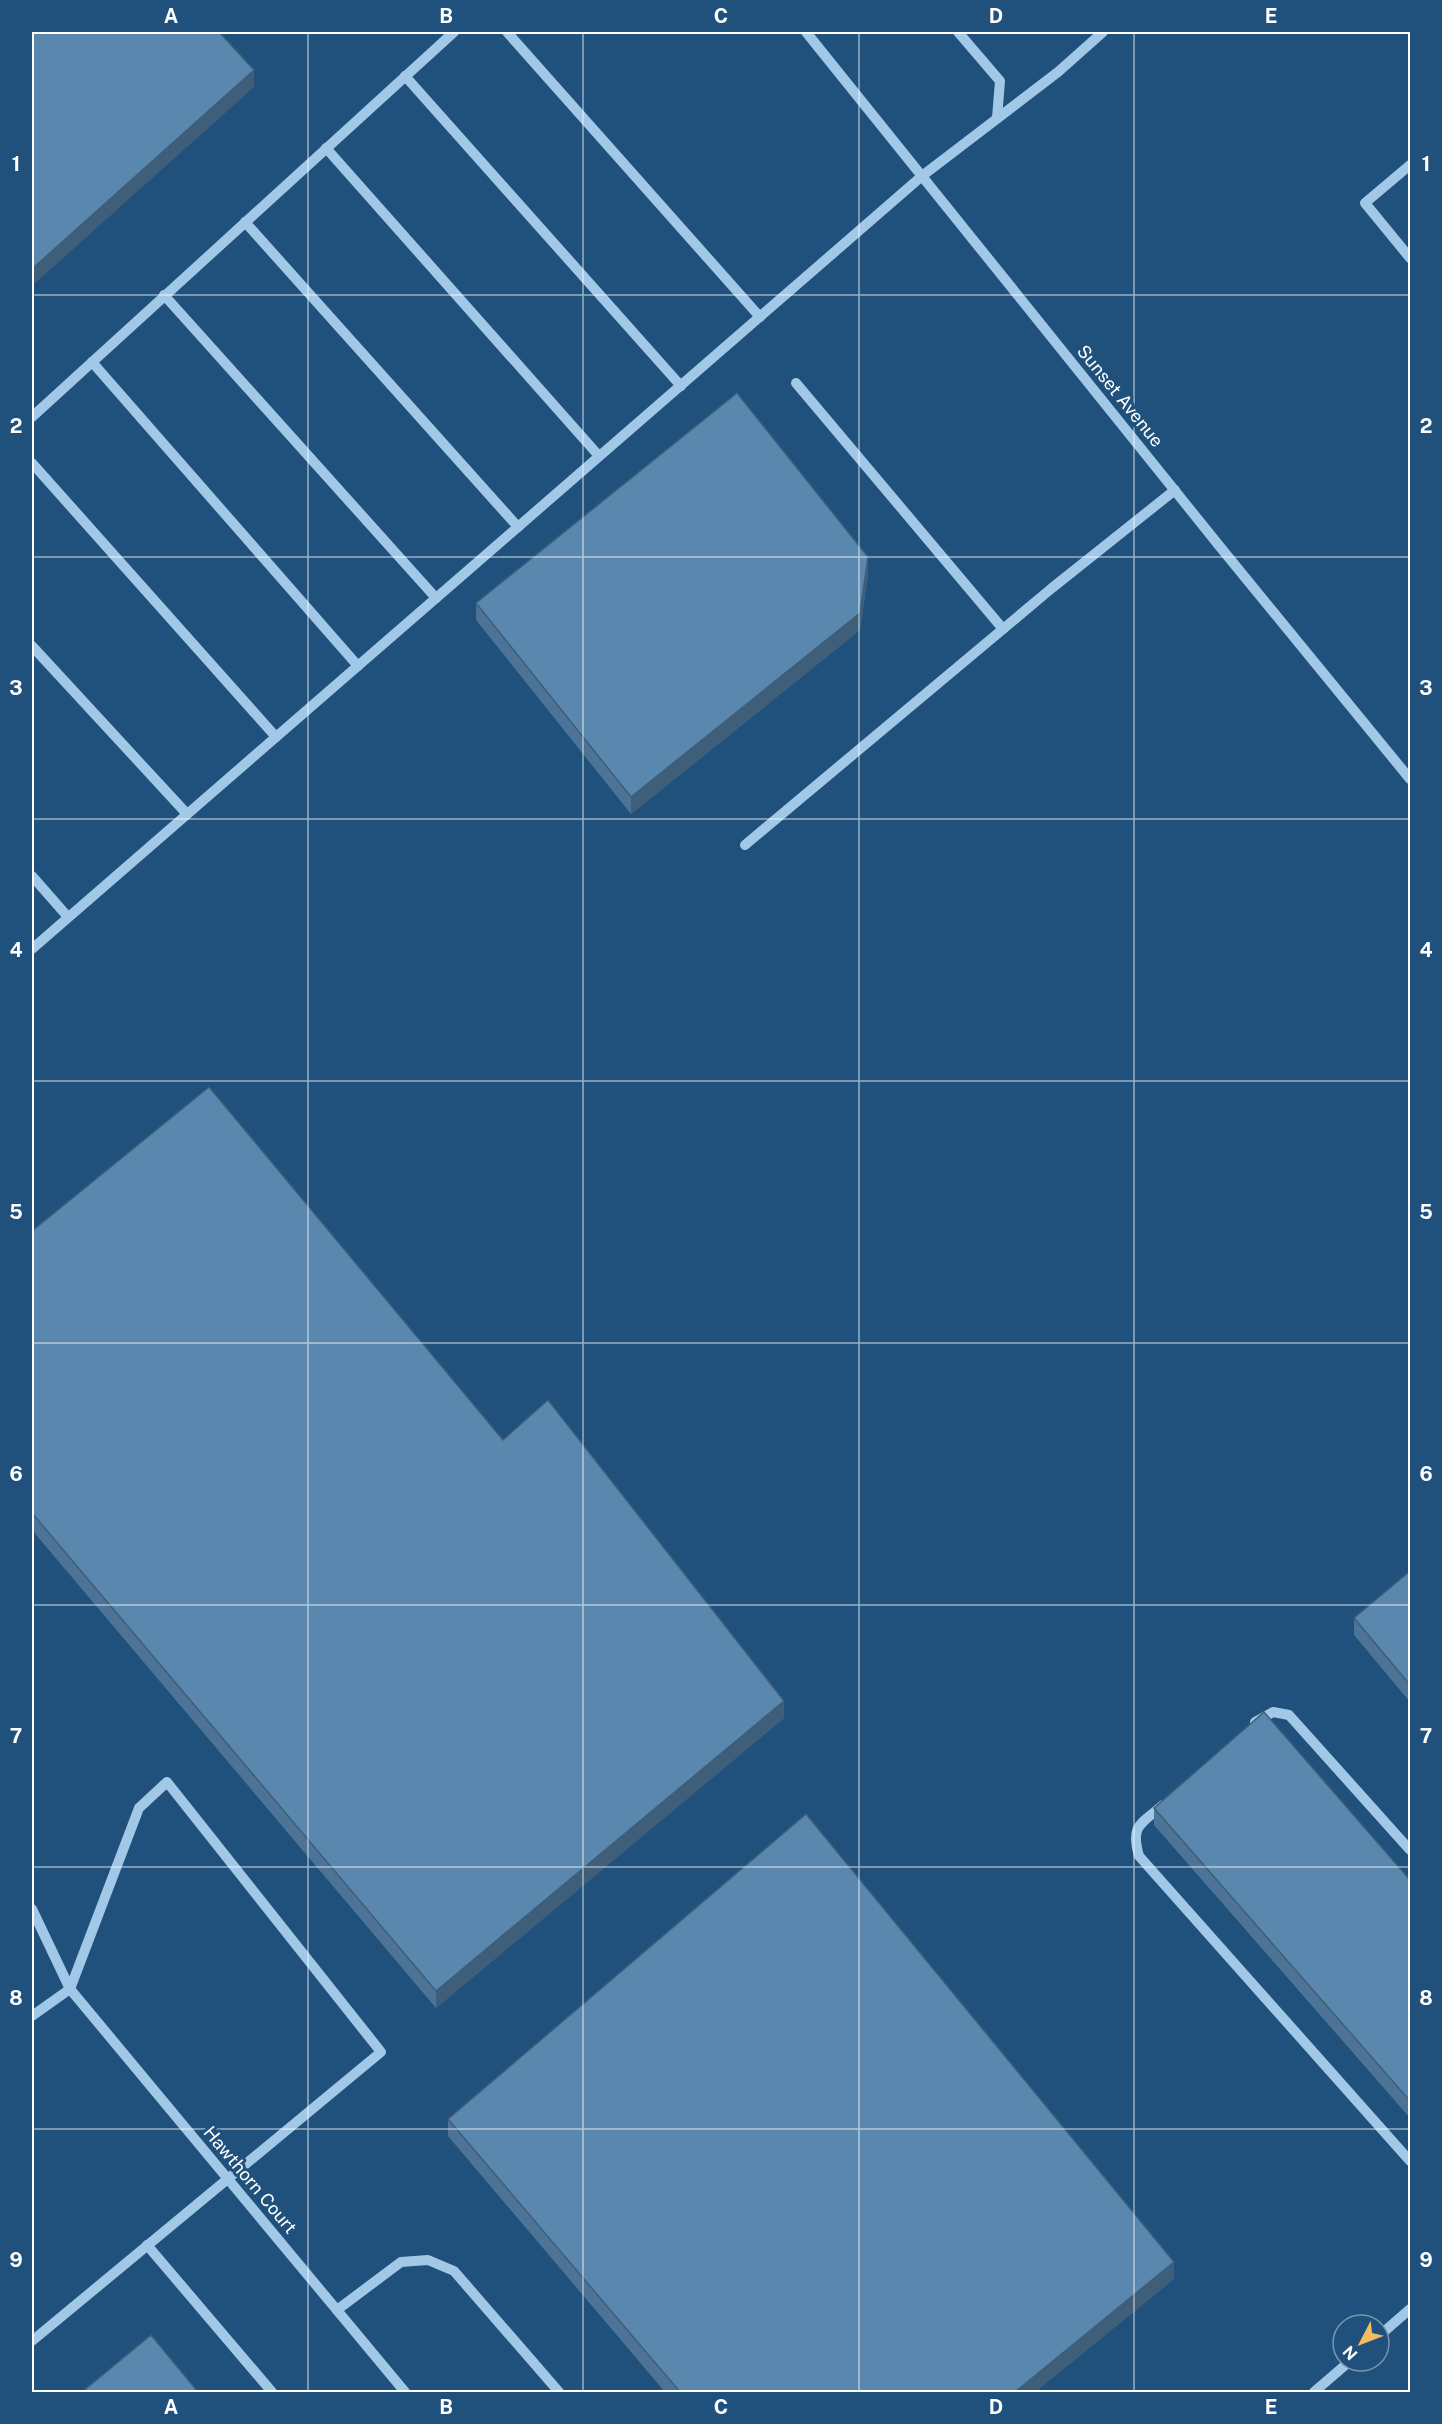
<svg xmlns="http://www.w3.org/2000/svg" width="1442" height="2424" viewBox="0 0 1442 2424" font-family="'Public Sans',sans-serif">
<rect width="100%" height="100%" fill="#1f517c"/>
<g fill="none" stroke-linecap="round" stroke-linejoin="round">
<g stroke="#a2c8e7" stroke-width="10">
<path d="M507,32L760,317"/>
<path d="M806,32L1221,548L1410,779"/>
<path d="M958,32L1000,81L997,118"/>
<path d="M405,76L681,386"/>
<path d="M326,148L599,456"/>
<path d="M1410,165L1365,203L1410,258"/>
<path d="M245,222L518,527"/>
<path d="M164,295L436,598"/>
<path d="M92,362L358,666"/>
<path d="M796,383L1003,629"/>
<path d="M32,417L454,32"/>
<path d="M32,463L276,737"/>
<path d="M32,646L187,814"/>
<path d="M745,845L1052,588L1175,490"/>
<path d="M32,876L68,917"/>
<path d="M32,949L922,176L1058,72L1103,32"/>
<path d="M1255,1722L1273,1712L1289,1715L1410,1850"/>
<path d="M1163,1805C1141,1824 1130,1825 1139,1856L1410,2161"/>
<path d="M32,1909L70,1989L405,2392"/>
<path d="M32,2016L70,1989L139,1808L167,1782L381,2052L32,2341"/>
<path d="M147,2245L272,2392"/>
<path d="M337,2310L401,2262L428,2260L454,2271L559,2392"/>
<path d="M1379,2336L1410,2309"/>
<path d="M1314,2392L1350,2361"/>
</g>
</g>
<g fill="#4d7496">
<path d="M868,574L860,630L631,814L476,620V603Z"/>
<path d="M32,1231L503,1440L784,1718L436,2008L32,1530Z"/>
<path d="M1410,1571V1702L1354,1635V1618Z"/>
<path d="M1154,1808L1410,1880V2118L1154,1825Z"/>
<path d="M448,2119L1174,2279L1035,2392H665L448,2136Z"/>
</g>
<g fill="#3e5e7a">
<path d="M254,70V87L32,286V269Z"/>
<path d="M868,557V574L860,630L631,814V797Z"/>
<path d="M784,1701V1718L436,2008V1991Z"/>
<path d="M1174,2262V2279L1035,2392H1015Z"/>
</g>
<g fill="#5987ae" stroke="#3e5e7a" stroke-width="1.5">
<path d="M32,32H219L254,70L32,269Z"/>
<path d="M737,393L868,557L860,613L631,797L476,603Z"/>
<path d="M209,1087L503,1440L548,1400L784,1701L436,1991L32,1513V1231Z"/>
<path d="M1410,1571V1685L1354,1618Z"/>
<path d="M1264,1712L1410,1880V2101L1154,1808Z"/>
<path d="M806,1814L1174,2262L1015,2392H680L448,2119Z"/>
<path d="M151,2335L198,2392H82Z"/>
</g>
<path fill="none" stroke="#fff" stroke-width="1.5" stroke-opacity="0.55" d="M308,32V2392M583,32V2392M859,32V2392M1134,32V2392M32,295H1410M32,557H1410M32,819H1410M32,1081H1410M32,1343H1410M32,1605H1410M32,1867H1410M32,2129H1410"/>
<g text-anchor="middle" stroke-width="6" stroke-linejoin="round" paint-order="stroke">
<g font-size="18" fill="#fff" stroke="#1f517c">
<text transform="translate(1120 396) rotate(51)" y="6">Sunset Avenue</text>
<text transform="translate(250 2180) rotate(50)" y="6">Hawthorn Court</text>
</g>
</g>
<rect width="1442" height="2424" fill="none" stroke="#1f517c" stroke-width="66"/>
<g transform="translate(1361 2343) rotate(228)"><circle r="28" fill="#1f517c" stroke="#7997b0" stroke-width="1.5"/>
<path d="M0-4.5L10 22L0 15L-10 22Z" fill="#f4bc62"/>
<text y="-9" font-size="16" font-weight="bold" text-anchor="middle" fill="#ffffff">N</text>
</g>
<rect x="33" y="33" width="1376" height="2358" fill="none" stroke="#fff" stroke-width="2"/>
<g font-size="20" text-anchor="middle" font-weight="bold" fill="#fff">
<text x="171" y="23">A</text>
<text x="446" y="23">B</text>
<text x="721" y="23">C</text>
<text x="996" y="23">D</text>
<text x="1271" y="23">E</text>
<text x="16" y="171">1</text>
<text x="1426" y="171">1</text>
<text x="16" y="433">2</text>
<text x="1426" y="433">2</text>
<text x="16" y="695">3</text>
<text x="1426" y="695">3</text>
<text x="16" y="957">4</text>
<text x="1426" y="957">4</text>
<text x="16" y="1219">5</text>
<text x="1426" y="1219">5</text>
<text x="16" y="1481">6</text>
<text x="1426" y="1481">6</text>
<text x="16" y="1743">7</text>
<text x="1426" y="1743">7</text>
<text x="16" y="2005">8</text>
<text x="1426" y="2005">8</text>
<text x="16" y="2267">9</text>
<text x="1426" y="2267">9</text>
<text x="171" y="2414">A</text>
<text x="446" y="2414">B</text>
<text x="721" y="2414">C</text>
<text x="996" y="2414">D</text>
<text x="1271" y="2414">E</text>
</g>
</svg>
